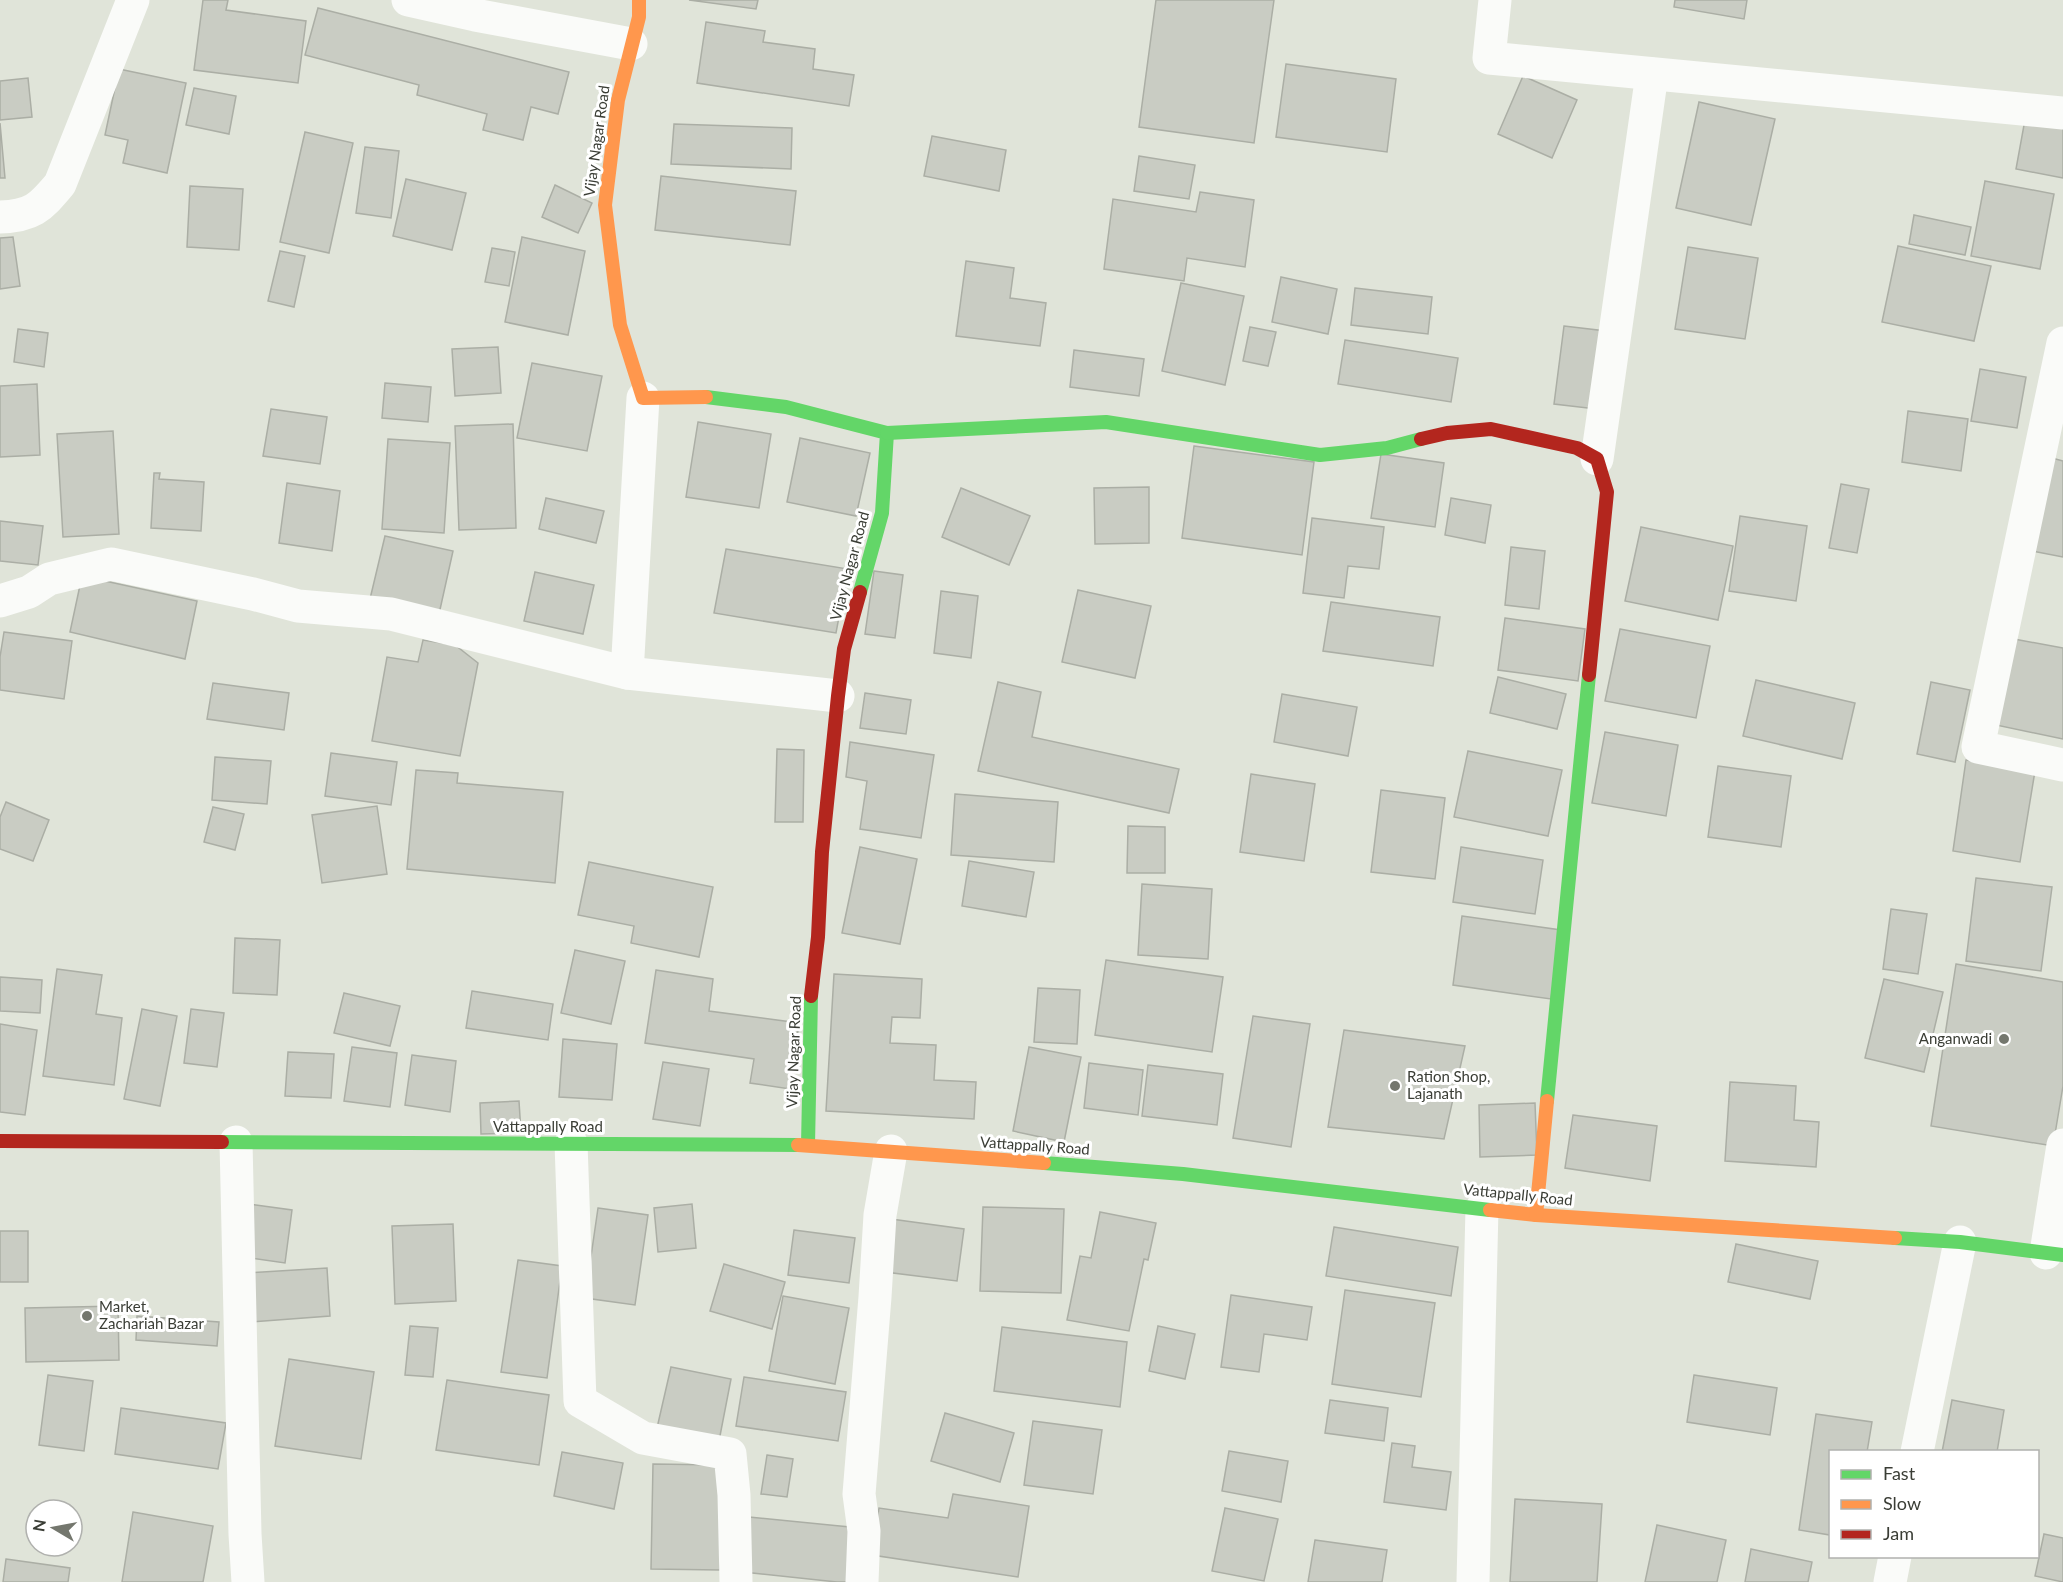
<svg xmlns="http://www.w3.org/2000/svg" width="2063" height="1582" viewBox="0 0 2063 1582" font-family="Lato,sans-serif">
<rect width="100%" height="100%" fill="#e0e4d9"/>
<g fill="#c9ccc3" stroke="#abaea5" stroke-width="1.5">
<path d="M203,0H228L226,10L306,21L298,83L194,70Z"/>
<path d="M689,0H758L756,9Z"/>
<path d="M1156,0H1274L1254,143L1139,127Z"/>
<path d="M1675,0H1747L1744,19L1674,7Z"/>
<path d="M318,8L569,72L558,114L531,107L523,140L483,130L487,114L417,95L419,85L305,55Z"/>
<path d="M706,22L765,31L763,42L815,49L813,69L854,75L849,106L697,83Z"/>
<path d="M1286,64L1396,79L1387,152L1276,137Z"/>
<path d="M119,69L186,83L167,173L123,163L128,140L105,135Z"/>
<path d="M1523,76L1577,100L1552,158L1498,134Z"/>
<path d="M28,78L32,117L0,120V81Z"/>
<path d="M194,88L236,96L229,134L186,125Z"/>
<path d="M1699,102L1775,119L1751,225L1676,208Z"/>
<path d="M2026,114L2063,120V178L2016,169Z"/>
<path d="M0,123L5,178H0Z"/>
<path d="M674,124L792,128L791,169L671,164Z"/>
<path d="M305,132L353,143L329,253L280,242Z"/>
<path d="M932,136L1006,150L999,191L924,176Z"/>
<path d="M365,147L399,151L391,218L356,213Z"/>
<path d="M1139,156L1195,165L1189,199L1134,191Z"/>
<path d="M661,176L796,191L790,245L655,230Z"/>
<path d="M406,179L466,193L452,250L393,236Z"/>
<path d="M1985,181L2054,194L2040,269L1971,256Z"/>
<path d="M555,185L592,203L578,233L542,217Z"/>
<path d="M190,186L243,189L239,250L187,247Z"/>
<path d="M1200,192L1254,200L1245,267L1187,258L1184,281L1104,269L1113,199L1196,212Z"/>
<path d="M1914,215L1971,227L1965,255L1909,244Z"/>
<path d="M13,237L20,286L0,289V238Z"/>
<path d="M522,237L585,251L568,335L505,322Z"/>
<path d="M1898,246L1991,266L1974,341L1882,322Z"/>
<path d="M1688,247L1758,258L1745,339L1675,329Z"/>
<path d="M492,248L515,252L509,286L485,282Z"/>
<path d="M280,251L305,256L294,307L268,301Z"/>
<path d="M966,261L1014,268L1010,298L1046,303L1040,346L956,336Z"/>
<path d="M1281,277L1337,289L1328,334L1272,322Z"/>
<path d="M1181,283L1244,296L1225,385L1162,371Z"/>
<path d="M1355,288L1432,297L1428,334L1351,325Z"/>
<path d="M1564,326L1606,331L1596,409L1554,404Z"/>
<path d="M1250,327L1276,332L1268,366L1243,361Z"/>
<path d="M18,329L48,333L44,367L14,362Z"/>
<path d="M1345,340L1458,358L1451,402L1338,384Z"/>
<path d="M498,347L501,393L455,396L452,349Z"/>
<path d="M1074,350L1144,359L1139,396L1070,387Z"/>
<path d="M532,363L602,376L587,451L517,438Z"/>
<path d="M1980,369L2026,377L2017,428L1971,421Z"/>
<path d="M385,383L431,387L428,422L382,418Z"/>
<path d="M37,384L40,455L0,457V386Z"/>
<path d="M271,409L327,417L320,464L263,456Z"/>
<path d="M1908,411L1968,419L1961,471L1902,462Z"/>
<path d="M698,422L771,434L759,508L686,497Z"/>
<path d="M513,424L516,528L459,530L455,426Z"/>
<path d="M113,431L119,534L63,537L57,434Z"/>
<path d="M800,438L870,453L856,516L787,502Z"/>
<path d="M388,439L450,443L444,533L382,529Z"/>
<path d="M1194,446L1314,462L1302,555L1182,538Z"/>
<path d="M1381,454L1444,463L1435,527L1371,518Z"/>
<path d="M2052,458L2063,461V557L2032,551Z"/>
<path d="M154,473H160L159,479L204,482L201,531L151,528Z"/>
<path d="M287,483L340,491L332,551L279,543Z"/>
<path d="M1841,484L1869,489L1857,553L1829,548Z"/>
<path d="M1149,487V543L1095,544L1094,488Z"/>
<path d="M961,488L1030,516L1009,565L942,537Z"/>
<path d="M546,498L604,511L596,543L539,529Z"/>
<path d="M1451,498L1491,505L1485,543L1445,535Z"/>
<path d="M1740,516L1807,526L1796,601L1729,591Z"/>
<path d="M1312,518L1384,527L1379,569L1348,566L1344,598L1303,593Z"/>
<path d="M0,521L43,526L38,565L0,561Z"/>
<path d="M1641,527L1733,546L1718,620L1625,601Z"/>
<path d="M385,536L453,551L439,614L370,599Z"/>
<path d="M1511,547L1545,551L1539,609L1505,605Z"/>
<path d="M726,549L848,569L836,633L714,613Z"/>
<path d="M874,571L903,575L895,638L865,634Z"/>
<path d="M535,572L594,585L583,634L524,621Z"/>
<path d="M82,576L197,601L185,659L70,632Z"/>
<path d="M1078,590L1151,606L1135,678L1062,662Z"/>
<path d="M941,591L978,596L971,658L934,653Z"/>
<path d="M1331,602L1440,617L1433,666L1323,651Z"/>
<path d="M1505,618L1585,629L1578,681L1498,670Z"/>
<path d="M1620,629L1710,646L1696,718L1605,701Z"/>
<path d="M4,632L72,641L64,699L0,690V657Z"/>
<path d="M2014,639L2063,648V739L1996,725Z"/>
<path d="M423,640L455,645L478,663L460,756L372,741L387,657L418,662Z"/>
<path d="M1498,677L1566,694L1557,729L1490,713Z"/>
<path d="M1756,680L1855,703L1842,759L1743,736Z"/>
<path d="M998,682L1041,692L1032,737L1179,769L1169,813L978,771Z"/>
<path d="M1931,682L1970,690L1955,762L1917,754Z"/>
<path d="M213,683L289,693L284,730L207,719Z"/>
<path d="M865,693L911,700L906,734L860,728Z"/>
<path d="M1282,694L1357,707L1348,756L1274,742Z"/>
<path d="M1605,732L1678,745L1666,816L1592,803Z"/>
<path d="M850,742L934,755L921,838L860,829L867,781L846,777Z"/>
<path d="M777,749L804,750L803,822H775Z"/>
<path d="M1468,751L1562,770L1548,836L1454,817Z"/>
<path d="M331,753L397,762L391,805L325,796Z"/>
<path d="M215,757L271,761L267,804L212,800Z"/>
<path d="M1966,760L2035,771L2020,862L1953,851Z"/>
<path d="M1718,766L1791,776L1781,847L1708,837Z"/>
<path d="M416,770L458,773L457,783L563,792L555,883L407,869Z"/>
<path d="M1251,774L1315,784L1304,861L1240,852Z"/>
<path d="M1381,790L1445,798L1435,879L1371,872Z"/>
<path d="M955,794L1058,802L1054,862L951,855Z"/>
<path d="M6,802L49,820L33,861L0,849V817Z"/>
<path d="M377,806L387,874L322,883L312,815Z"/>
<path d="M213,807L244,814L235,850L204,842Z"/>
<path d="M1128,826L1165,827V873H1127Z"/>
<path d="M860,847L917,859L900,944L842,933Z"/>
<path d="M1461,847L1543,860L1535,914L1453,902Z"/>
<path d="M969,861L1034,872L1026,917L962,906Z"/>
<path d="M589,862L713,887L699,957L631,943L634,926L578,915Z"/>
<path d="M1976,878L2052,887L2041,971L1966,961Z"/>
<path d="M1142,884L1212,889L1208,959L1138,955Z"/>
<path d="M1891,909L1927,914L1918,974L1883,969Z"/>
<path d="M1462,916L1561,930L1551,999L1453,985Z"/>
<path d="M235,938L280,940L277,995L233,993Z"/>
<path d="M575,950L625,961L611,1024L561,1013Z"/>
<path d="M1106,960L1223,977L1212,1052L1095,1035Z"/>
<path d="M1956,964L2063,982V1086L2053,1146L1931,1126Z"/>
<path d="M57,969L102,975L96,1014L122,1018L114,1085L43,1076Z"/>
<path d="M656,970L713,979L709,1011L799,1023L790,1089L750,1083L754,1059L645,1043Z"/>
<path d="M834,974L922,979L920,1018L892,1017L890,1043L936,1045L934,1080L976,1082L974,1119L826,1111Z"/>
<path d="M0,977L42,980L40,1013L0,1011Z"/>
<path d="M1884,979L1943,992L1924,1072L1865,1058Z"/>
<path d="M1038,988L1080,990L1077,1044L1034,1042Z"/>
<path d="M472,991L553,1004L548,1040L466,1028Z"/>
<path d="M344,993L400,1006L390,1046L334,1033Z"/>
<path d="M142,1009L177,1016L160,1106L124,1099Z"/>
<path d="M191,1009L224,1013L217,1067L184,1063Z"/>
<path d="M1253,1016L1310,1024L1291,1147L1233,1138Z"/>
<path d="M0,1024L37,1030L25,1115L0,1112Z"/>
<path d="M1344,1030L1465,1046L1444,1139L1328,1127Z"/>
<path d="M563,1039L617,1044L612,1100L559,1097Z"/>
<path d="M352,1047L397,1053L390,1107L344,1101Z"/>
<path d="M1029,1047L1081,1057L1064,1142L1013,1131Z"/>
<path d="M288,1052L334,1054L331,1098L285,1096Z"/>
<path d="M412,1055L456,1061L450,1112L405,1105Z"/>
<path d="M663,1062L709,1069L700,1126L653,1119Z"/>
<path d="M1089,1063L1143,1070L1138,1115L1084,1108Z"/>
<path d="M1148,1065L1223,1074L1217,1125L1142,1116Z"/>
<path d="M1730,1082L1796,1086L1794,1120L1819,1122L1816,1167L1725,1161Z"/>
<path d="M519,1101L521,1133L481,1134L480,1103Z"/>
<path d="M1535,1103L1537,1155L1480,1157L1479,1105Z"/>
<path d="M1573,1115L1657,1126L1650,1181L1565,1168Z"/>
<path d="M249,1204L292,1210L285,1263L243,1257Z"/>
<path d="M692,1204L696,1248L658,1252L654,1208Z"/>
<path d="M983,1207L1064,1209L1061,1293L980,1291Z"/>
<path d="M598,1208L648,1215L635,1305L585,1298Z"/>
<path d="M1100,1212L1156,1223L1148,1260L1144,1259L1129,1331L1067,1320L1080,1256L1091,1258Z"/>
<path d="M891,1219L964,1229L957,1281L885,1272Z"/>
<path d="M453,1224L456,1301L395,1304L392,1226Z"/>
<path d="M1334,1227L1458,1247L1451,1296L1326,1276Z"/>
<path d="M794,1230L855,1238L849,1283L788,1275Z"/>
<rect x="0" y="1231" width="28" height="51"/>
<path d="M1736,1244L1818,1261L1810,1299L1728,1282Z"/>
<path d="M518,1260L562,1266L547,1378L501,1372Z"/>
<path d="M724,1264L785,1282L772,1329L710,1311Z"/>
<path d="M327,1268L330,1316L251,1322L248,1273Z"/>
<path d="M1345,1290L1435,1303L1421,1397L1332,1384Z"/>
<path d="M1231,1295L1312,1307L1307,1340L1264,1334L1259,1372L1221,1367Z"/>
<path d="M783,1296L849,1308L835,1384L769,1371Z"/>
<path d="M118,1306L119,1360L26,1362L25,1308Z"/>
<path d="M137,1316L219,1322L217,1346L136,1340Z"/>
<path d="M410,1326L438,1328L433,1377L405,1375Z"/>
<path d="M1158,1326L1195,1334L1185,1379L1149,1371Z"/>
<path d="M1002,1327L1127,1342L1120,1407L994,1391Z"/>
<path d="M289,1359L374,1372L361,1459L275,1446Z"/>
<path d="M671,1367L731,1379L719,1441L657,1428Z"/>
<path d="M48,1375L93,1381L84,1451L39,1445Z"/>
<path d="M1694,1375L1777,1388L1770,1435L1687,1422Z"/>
<path d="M744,1377L846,1392L838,1441L736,1426Z"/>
<path d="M447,1380L549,1395L539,1465L436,1450Z"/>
<path d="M1330,1400L1388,1408L1384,1441L1325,1433Z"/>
<path d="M1952,1400L2004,1410L1997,1452H1942Z"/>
<path d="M121,1408L226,1423L218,1469L115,1454Z"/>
<path d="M945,1413L1014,1433L1000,1482L931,1461Z"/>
<path d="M1816,1414L1872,1422L1867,1452H1830V1535L1799,1530Z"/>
<path d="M1033,1421L1102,1430L1093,1494L1024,1485Z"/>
<path d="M1392,1443L1415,1446L1412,1467L1451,1472L1446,1510L1384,1502Z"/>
<path d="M1229,1451L1288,1461L1281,1502L1222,1491Z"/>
<path d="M562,1452L623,1463L614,1509L554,1496Z"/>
<path d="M767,1455L793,1459L787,1497L761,1494Z"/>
<path d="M653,1464L721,1465L720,1570L651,1569Z"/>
<path d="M953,1494L1029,1506L1018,1577L872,1555L879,1508L948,1518Z"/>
<path d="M1515,1499L1602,1504L1597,1582H1510Z"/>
<path d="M1225,1508L1278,1519L1264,1581L1212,1571Z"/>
<path d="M133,1512L213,1526L203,1582H122Z"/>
<path d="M749,1517L860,1528L855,1582H837L743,1572Z"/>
<path d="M1657,1525L1726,1540L1717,1582H1645Z"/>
<path d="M2044,1534L2063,1538V1582L2035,1576Z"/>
<path d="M1315,1540L1387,1550L1382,1582H1308Z"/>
<path d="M1751,1549L1812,1562L1808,1582H1745Z"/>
<path d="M6,1559L70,1568L68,1582H3Z"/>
</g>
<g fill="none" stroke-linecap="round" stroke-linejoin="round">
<g stroke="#fafbf9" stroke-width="33">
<path d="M408,0L475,15L631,44"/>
<path d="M1495,0L1489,58L2063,113"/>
<path d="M0,217C32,216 40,208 60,184L133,0"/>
<path d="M2063,343L1978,747L2063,765"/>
<path d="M1597,459L1652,74"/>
<path d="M0,601L29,592L49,579L111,564L253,594L298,606L391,614L627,673L838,696"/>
<path d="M627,673L643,398"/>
<path d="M236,1142L245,1534L248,1582"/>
<path d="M571,1143L580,1401L643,1438L730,1454L734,1495L736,1582"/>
<path d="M2046,1253L2063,1145"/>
<path d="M1917,1452L1960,1242"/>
<path d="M862,1582L864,1531L859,1494L875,1297L880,1215L891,1151"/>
<path d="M1473,1582L1482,1208"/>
<path d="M1890,1582L1895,1556"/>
</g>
<g stroke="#63d668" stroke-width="14">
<path d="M706,397L786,407L887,433L882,513L860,592"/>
<path d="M887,433L1106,422L1320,455L1387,448L1421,439"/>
<path d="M1547,1101L1589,675"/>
<path d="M222,1142L798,1145"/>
<path d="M808,1145L811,996"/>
<path d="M1044,1163L1183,1174L1490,1210"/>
<path d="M1895,1238L1960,1242L2063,1255"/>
</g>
<g stroke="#ff974d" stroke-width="14">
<path d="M639,0V17L618,100L605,205L620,325L643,398L706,397"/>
<path d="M798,1145L1044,1163"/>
<path d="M1490,1210L1536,1215L1895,1238"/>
<path d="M1536,1215L1547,1101"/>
</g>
<g stroke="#b3261e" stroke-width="14">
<path d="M1421,439L1447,433L1491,429L1577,448L1597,459L1607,492L1589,675"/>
<path d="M811,996L818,937L822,852L838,696L844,649L860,592"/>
<path d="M0,1141L222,1142"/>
</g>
</g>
<g fill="#74776e" stroke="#fff" stroke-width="2">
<circle cx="2004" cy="1039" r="6"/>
<circle cx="1395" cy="1086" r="6"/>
<circle cx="87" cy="1316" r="6"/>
</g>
<g text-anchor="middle" stroke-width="6" stroke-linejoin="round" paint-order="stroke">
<g font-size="15" fill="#3a3d35" stroke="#fff">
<text transform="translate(597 141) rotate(-82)" y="5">Vijay Nagar Road</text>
<text transform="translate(850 566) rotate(-75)" y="5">Vijay Nagar Road</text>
<text transform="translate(794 1052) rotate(-88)" y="5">Vijay Nagar Road</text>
<text x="548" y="1132">Vattappally Road</text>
<text transform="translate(1035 1146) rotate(4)" y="5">Vattappally Road</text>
<text transform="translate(1518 1195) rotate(6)" y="5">Vattappally Road</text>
</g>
<g font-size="15" fill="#3a3d35" stroke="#fff" text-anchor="start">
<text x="1992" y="1044" text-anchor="end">Anganwadi</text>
<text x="1407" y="1082">Ration Shop,<tspan x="1407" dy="17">Lajanath</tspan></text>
<text x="99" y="1312">Market,<tspan x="99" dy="17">Zachariah Bazar</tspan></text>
</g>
</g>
<rect x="1829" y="1450" width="210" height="108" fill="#ffffff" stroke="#b0b1ae" stroke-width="1.5"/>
<rect x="1841" y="1470" width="30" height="9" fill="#63d668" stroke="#b0b1ae" stroke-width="1.5"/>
<text x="1883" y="1480" font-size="18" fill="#3a3d35">Fast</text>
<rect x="1841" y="1500" width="30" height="9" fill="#ff974d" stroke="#b0b1ae" stroke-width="1.5"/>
<text x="1883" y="1510" font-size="18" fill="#3a3d35">Slow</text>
<rect x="1841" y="1530" width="30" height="9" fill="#b3261e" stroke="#b0b1ae" stroke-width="1.5"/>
<text x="1883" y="1540" font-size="18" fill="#3a3d35">Jam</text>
<g transform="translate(54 1528) rotate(280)"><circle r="28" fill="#ffffff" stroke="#b0b1ae" stroke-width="1.5"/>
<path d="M0-4.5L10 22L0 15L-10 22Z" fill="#74776e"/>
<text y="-9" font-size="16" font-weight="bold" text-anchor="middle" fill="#3a3d35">N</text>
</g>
</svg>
